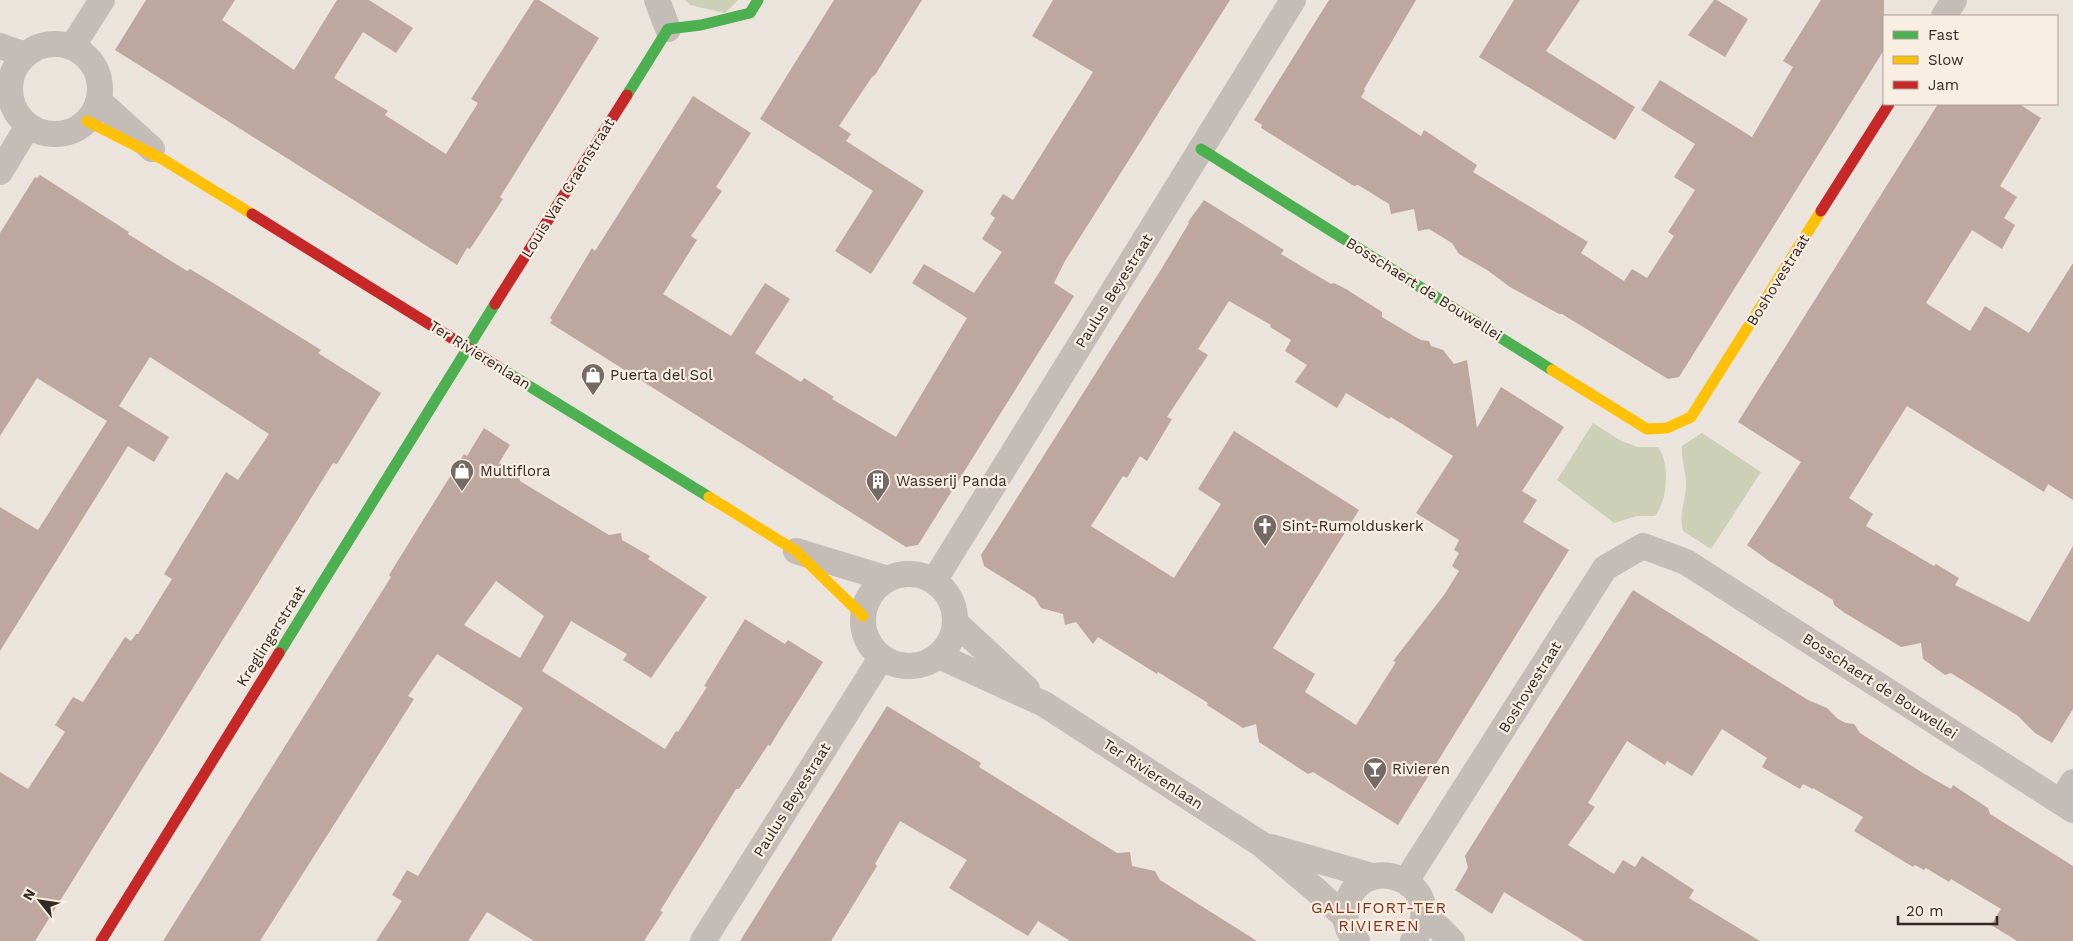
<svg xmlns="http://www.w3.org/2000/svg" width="2073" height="941" viewBox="0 0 2073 941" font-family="'Work Sans',sans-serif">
<rect width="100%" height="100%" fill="#ebe4dc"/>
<g fill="#ccd0b6">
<path d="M685,0H738L725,13L690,5Z"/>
<path d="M1593,423L1621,441L1638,447H1658C1670,462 1668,501 1655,516H1637L1614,523L1557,480Z"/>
<path d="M1702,433L1761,472L1711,549L1683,531C1679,516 1684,504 1686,489C1687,474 1681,461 1682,446Z"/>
</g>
<g fill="#bea79e" fill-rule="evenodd">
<path d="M146,0H235L222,20L294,70L337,0H369L413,28L396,53L363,32L334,78L388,111L385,115L446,154L478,103L471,99L534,0H539L599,38L500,197L503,199L470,249L467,248L457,265L115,50Z"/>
<path d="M834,0H922L875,75L872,77L839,126L851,134L846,141L924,191L871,274L835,251L873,191L760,119Z"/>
<path d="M1053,0H1230L1065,261L1054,283L1074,296L918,545L906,547L550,323L552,320L550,318L592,248L595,251L693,96L751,133L716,187L722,191L691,236L697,240L663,294L731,336L765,283L790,299L755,353L801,382L804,378L834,397L832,399L896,437L967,318L912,283L924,264L974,293L1002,252L982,239L995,218L990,214L1003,194L1013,200L1093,72L1032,36Z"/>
<path d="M1329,0H1416L1364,89L1365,91L1361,97L1421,136L1424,130L1477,165L1473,172L1588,242L1581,253L1624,281L1632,269L1647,278L1674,236L1668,232L1695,190L1674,177L1695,144L1641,110L1660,80L1752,137L1793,67L1783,61L1821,0H1884V50L1679,377L1668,379L1562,314H1559L1510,287L1487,270L1459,254L1452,243L1429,229L1418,231L1414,209L1391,214L1389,204L1358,185L1354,186L1261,128L1262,125L1254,120Z"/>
<path d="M1514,0H1580L1546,51L1635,107L1615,140L1479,57Z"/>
<path d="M1714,0H1717L1748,19L1725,57L1688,35Z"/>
<path d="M1938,104H2019L2041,118L2000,186L2017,197L2004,218L2015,225L2002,249L1972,230L1926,303L1970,331L1985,306L2029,333L2073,263V500L2048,484L2044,492L1907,406L1849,498L1873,514L1866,526L1934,566L1936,564L1959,578L1955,585L2029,622L2073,546V709L2052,743L2035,733L2018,716L1983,693L1951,673L1945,675L1923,659L1921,643L1901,647L1845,613L1834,605L1833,600L1769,561L1747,545L1801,462L1738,422Z"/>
<path d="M40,175L107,218L129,232L128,234L187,271L190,269L210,281L321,350L318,353L381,393L337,464L333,463L35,941H0V772L28,789L65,732L55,725L73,697L83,702L125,637L131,641L136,634H138L172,579L164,574L226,472L238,480L269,434L150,357L119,406L169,437L154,462L128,446L0,651V507L38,530L107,421L37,378L0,436V233L35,177L37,178Z"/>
<path d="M1204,200L1284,250L1281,254L1331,284L1334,283L1346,289L1382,312V317L1412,335L1421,340L1429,341L1431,346L1443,350L1454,364L1467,360L1477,428L1501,387L1564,427L1522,491L1537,500L1523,522L1569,550L1398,825L1313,772L1308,774L1259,742L1256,724L1243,728L1207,705L1208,703L1158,672L1157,674L1098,637L1093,644L1076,622L1065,625L1063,614L1041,608L1035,598L984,566L981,555L1162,268L1189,223L1188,222ZM1229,301L1271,325L1270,327L1291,340L1285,351L1307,365L1295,382L1337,408L1346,393L1389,419L1391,417L1453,456L1416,513L1459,540L1454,550L1459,553L1452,566L1459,571L1444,595L1393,661L1396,662L1356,725L1305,692L1315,674L1273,648L1359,510L1234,431L1198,489L1221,504L1174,578L1091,526L1123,476L1127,478L1140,456L1147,461L1172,419L1167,417L1208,355L1198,349Z"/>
<path d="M484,428L510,445L499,463L519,476L520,481L609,535L621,533L622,540L650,556L648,559L707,597L651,678L623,660L627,654L571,621L542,671L665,749L676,731L678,732L707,687L704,686L745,619L785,644L788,640L823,662L781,728L770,746L768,745L739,789H736L660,911L663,912L644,941H534L487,912L468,941H376L402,901L392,895L407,870L418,876L523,708L437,654L408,696L414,699L260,941H163L391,577L389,575L464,454L467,456ZM496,581L544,616L520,658L464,625Z"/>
<path d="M1633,590L1808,700L1827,708L1838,719L1846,723L1854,724L1860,733L1923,773L1951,789L1953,785L1988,808L1990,814L2073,866V941H2017L2014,939L1991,925L2001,909L1951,879L1949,882L1926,868L1924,870L1915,865L1913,867L1854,831L1863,817L1813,788V789L1803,784L1800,789L1762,767L1767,758L1722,729L1692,776L1667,761L1665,765L1627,741L1588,803L1595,807L1568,845L1614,874L1623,860L1635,867L1642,856L1694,890L1689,898L1760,941H1584L1504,892L1492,914L1455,890L1468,868L1465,856Z"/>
<path d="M887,706L981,763L979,767L1117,853L1130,852L1132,866L1155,871L1160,880L1257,941H1070L1038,921L1028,936L949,888L967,860L900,821L875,864L877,866L831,941H740Z"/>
</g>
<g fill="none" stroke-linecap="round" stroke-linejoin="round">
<g stroke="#c4bcb6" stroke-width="26">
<path d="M657,0L668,29"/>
<path d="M1944,16L1954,0"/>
<circle cx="55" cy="89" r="45"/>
<path d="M0,46L25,55"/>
<path d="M72,47L102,0"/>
<path d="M99,101L152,149"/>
<path d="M0,172L28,126"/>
<path d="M796,551L888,579"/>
<circle cx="909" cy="620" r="46"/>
<path d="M934,581L1293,0"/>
<path d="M956,623L1027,689"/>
<path d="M939,656L1044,704L1261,844L1317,891L1345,917"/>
<path d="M2061,802L2073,782"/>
<path d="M1271,847L1372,876"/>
<path d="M1406,881L1605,568L1643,546L1686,562L2073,810"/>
<path d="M1424,913L1452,941"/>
<path d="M703,941L881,658"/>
<path d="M1357,941C1348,933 1344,922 1346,910C1355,846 1456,880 1413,941"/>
</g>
<g stroke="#4caf50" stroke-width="11">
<path d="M627,95L668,29L701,25L750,13L758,0"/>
<path d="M1201,149L1552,370"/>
<path d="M495,365L709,497"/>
<path d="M279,653L495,304"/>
</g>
<g stroke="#ffc107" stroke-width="11">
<path d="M87,121L164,160L252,214"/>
<path d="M1552,370L1647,429L1667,428L1691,417L1821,211"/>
<path d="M709,497L796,551L863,616"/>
</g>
<g stroke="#c62828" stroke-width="11">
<path d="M1821,211L1889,104"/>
<path d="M252,214L495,365"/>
<path d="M495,304L627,95"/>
<path d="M101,941L279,653"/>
</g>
</g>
<defs>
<g id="shop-pin" transform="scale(1.25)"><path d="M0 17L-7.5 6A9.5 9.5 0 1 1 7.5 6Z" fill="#736a65" stroke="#f9eee2"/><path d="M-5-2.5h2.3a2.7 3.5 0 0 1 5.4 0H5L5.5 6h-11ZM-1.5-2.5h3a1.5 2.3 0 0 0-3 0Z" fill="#fff"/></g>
<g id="building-pin" transform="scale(1.25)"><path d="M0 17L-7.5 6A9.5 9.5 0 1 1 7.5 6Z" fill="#736a65" stroke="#f9eee2"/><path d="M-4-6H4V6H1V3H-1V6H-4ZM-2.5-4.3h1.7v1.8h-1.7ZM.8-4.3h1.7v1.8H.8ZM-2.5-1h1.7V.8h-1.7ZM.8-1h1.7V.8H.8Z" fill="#fff"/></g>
<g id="church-pin" transform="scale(1.25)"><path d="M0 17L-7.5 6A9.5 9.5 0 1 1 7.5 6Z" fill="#736a65" stroke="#f9eee2"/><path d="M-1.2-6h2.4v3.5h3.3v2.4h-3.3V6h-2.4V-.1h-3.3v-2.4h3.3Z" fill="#fff"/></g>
<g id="bar-pin" transform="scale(1.25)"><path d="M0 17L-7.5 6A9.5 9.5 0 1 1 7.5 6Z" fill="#736a65" stroke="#f9eee2"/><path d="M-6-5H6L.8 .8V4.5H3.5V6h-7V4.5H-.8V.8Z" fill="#fff"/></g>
</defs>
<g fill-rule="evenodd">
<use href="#shop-pin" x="593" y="375"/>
<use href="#shop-pin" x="462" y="471"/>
<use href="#building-pin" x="878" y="481"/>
<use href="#church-pin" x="1265" y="526"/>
<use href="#bar-pin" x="1375" y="769"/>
</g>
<g text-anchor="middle" stroke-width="4.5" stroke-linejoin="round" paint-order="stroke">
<g font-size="15" fill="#332925" stroke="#f9eee2">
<text transform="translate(568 188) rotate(-58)" y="5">Louis Van Craenstraat</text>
<text transform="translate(1778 280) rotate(-58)" y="5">Boshovestraat</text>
<text transform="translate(1424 289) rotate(32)" y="5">Bosschaert de Bouwellei</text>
<text transform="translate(1114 291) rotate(-58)" y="5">Paulus Beyestraat</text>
<text transform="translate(480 355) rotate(32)" y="5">Ter Rivierenlaan</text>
<text transform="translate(271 636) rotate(-58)" y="5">Kreglingerstraat</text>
<text transform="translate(1880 686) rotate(33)" y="5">Bosschaert de Bouwellei</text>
<text transform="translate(1530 687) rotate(-58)" y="5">Boshovestraat</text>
<text transform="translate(1153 774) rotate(33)" y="5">Ter Rivierenlaan</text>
<text transform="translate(792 800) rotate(-58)" y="5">Paulus Beyestraat</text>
</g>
<g font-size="15" fill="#332925" stroke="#f9eee2" text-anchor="start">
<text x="610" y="380">Puerta del Sol</text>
<text x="480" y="476">Multiflora</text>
<text x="896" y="486">Wasserij Panda</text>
<text x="1282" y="531">Sint-Rumolduskerk</text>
<text x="1392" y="774">Rivieren</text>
</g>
<g font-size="16" letter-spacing="1" fill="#83341d" stroke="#f9eee2">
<text x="1379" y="913">GALLIFORT-TER<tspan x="1379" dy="18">RIVIEREN</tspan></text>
</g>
</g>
<rect x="1883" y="15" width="175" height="90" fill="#f9eee2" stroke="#aa9f96"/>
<rect x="1893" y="31" width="25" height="8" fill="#4caf50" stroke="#aa9f96"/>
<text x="1928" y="40" font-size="15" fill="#332925">Fast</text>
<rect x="1893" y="56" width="25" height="8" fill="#ffc107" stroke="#aa9f96"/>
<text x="1928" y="65" font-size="15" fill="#332925">Slow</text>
<rect x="1893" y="81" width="25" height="8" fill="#c62828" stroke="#aa9f96"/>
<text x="1928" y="90" font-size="15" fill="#332925">Jam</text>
<g transform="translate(40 901) rotate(300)" stroke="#f9eee2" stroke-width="4" paint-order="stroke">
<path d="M0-4L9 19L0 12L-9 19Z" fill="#332925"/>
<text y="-8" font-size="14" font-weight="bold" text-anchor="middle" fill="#332925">N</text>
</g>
<path d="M1898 916v8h99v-8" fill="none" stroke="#332925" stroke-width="2.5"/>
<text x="1906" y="916" font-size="15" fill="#332925" stroke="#f9eee2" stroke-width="4" paint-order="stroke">20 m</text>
</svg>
